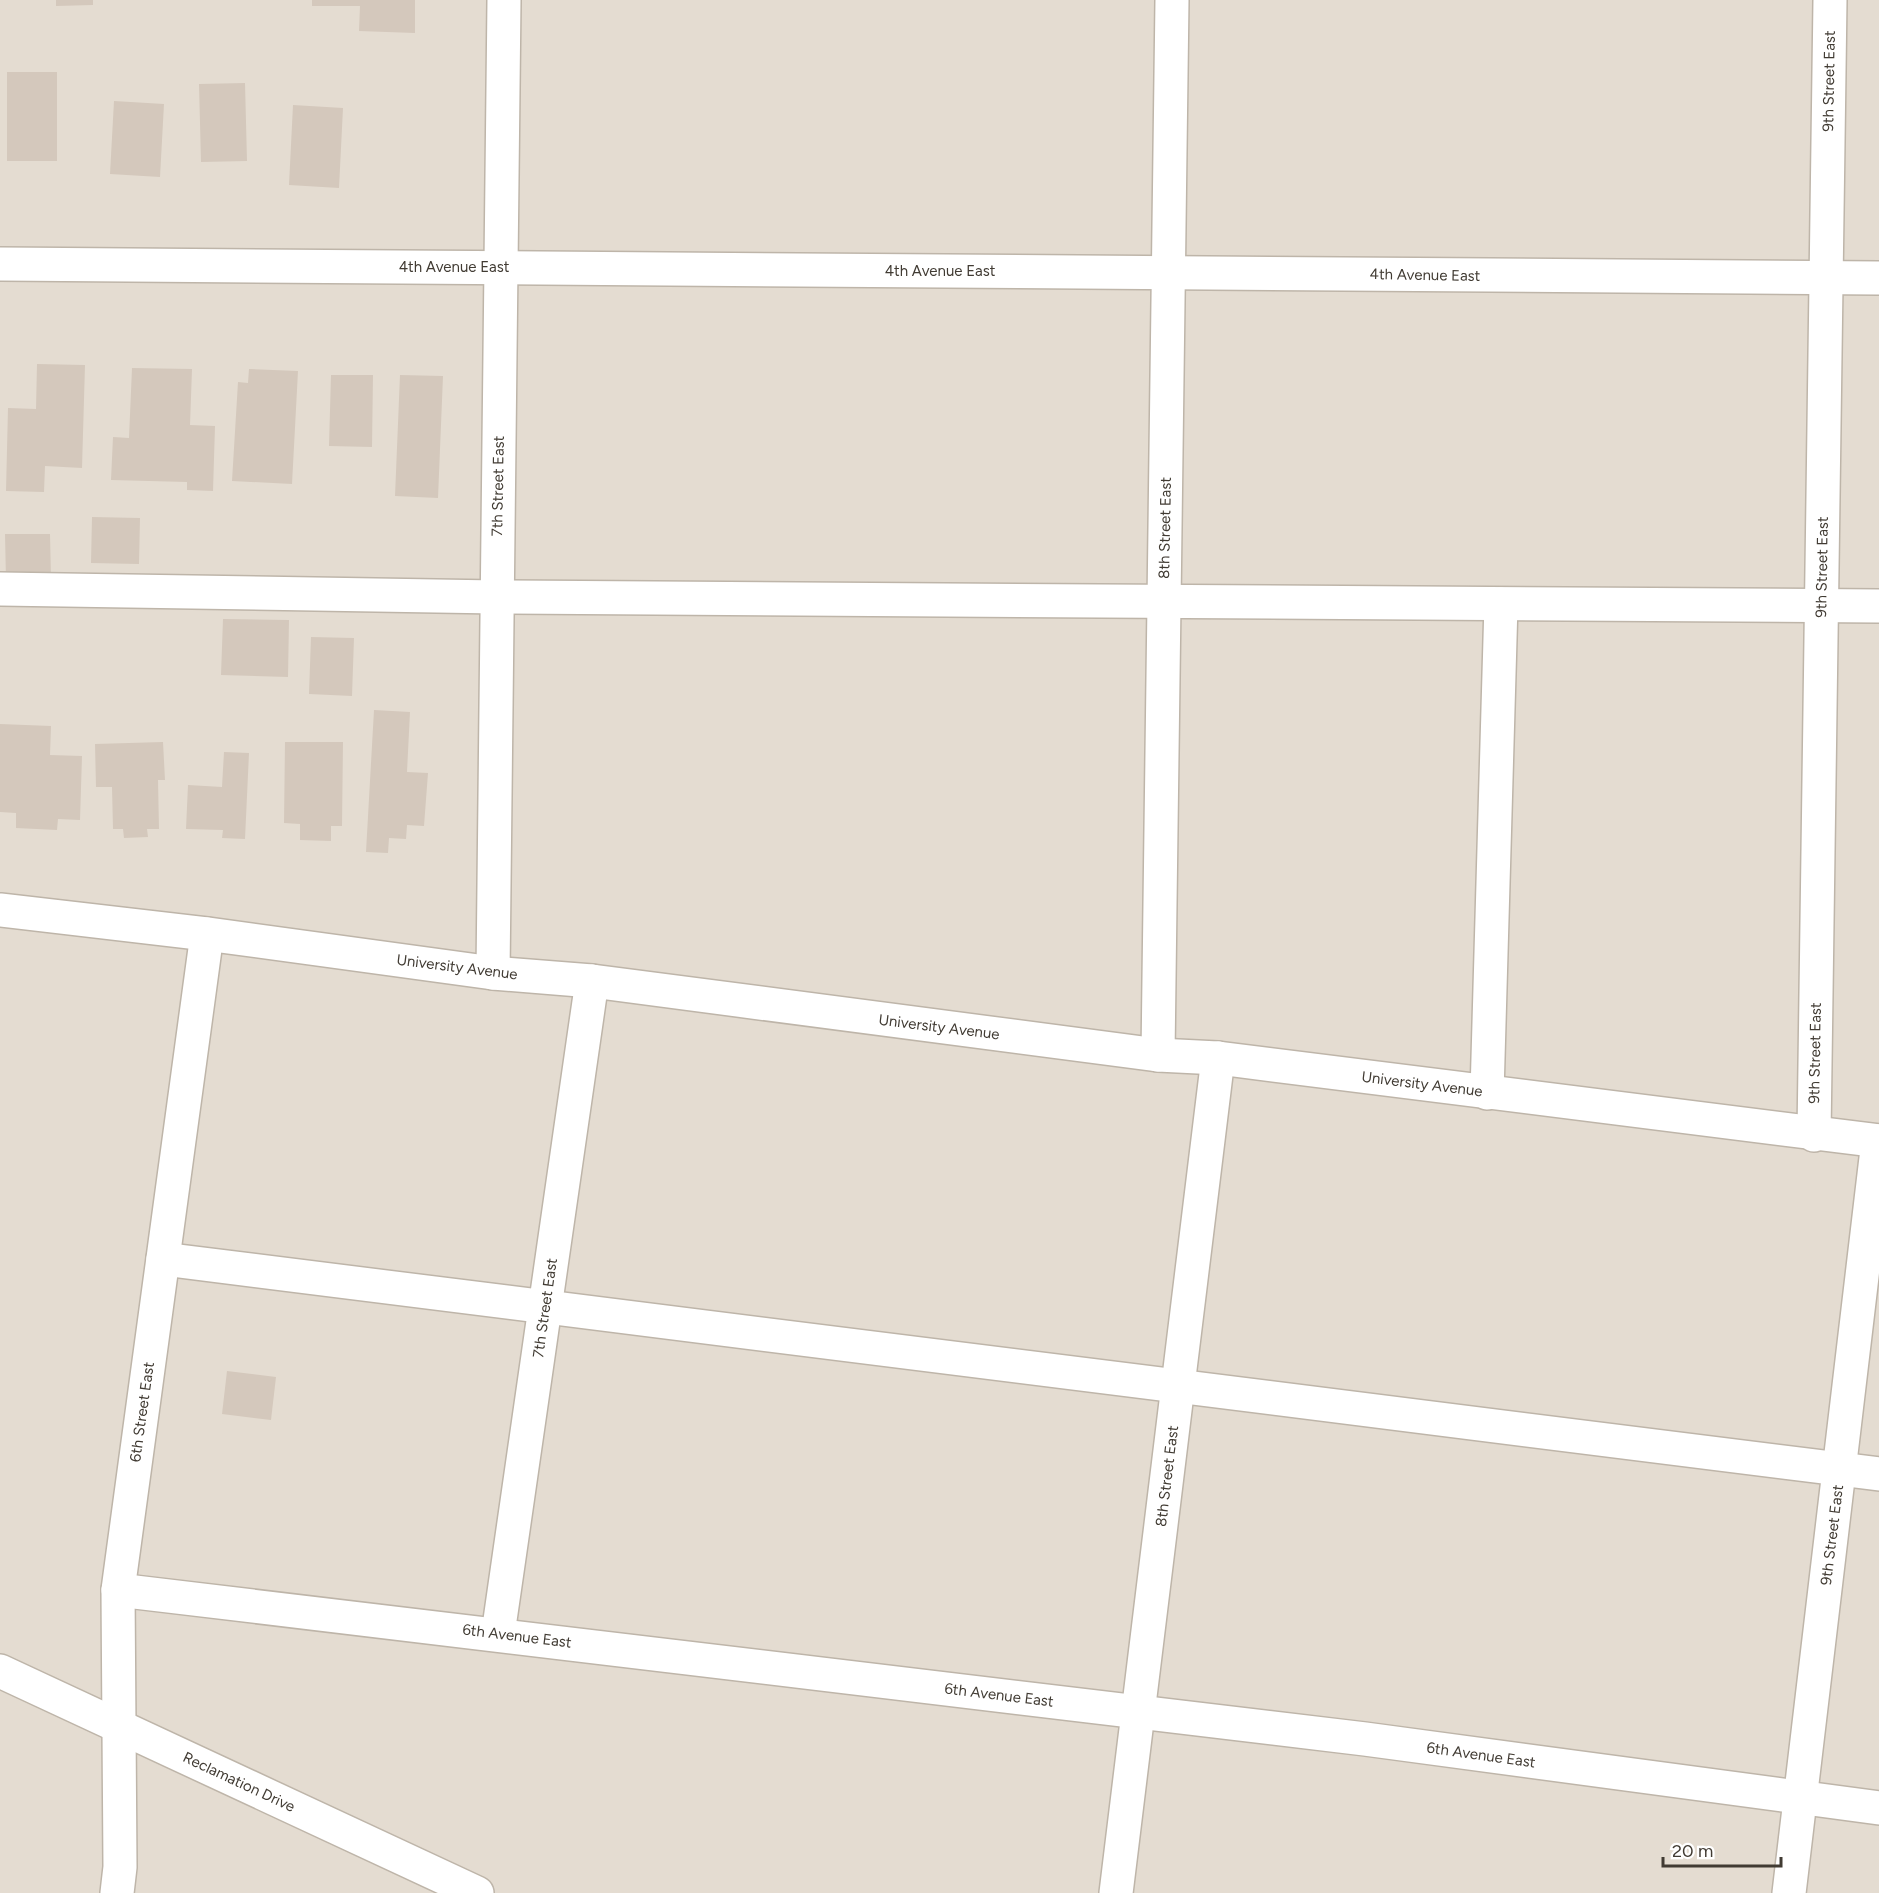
<svg xmlns="http://www.w3.org/2000/svg" width="1879" height="1893" viewBox="0 0 1879 1893" font-family="Figtree,sans-serif">
<rect width="100%" height="100%" fill="#f0ebe3"/>
<rect fill="#e4dcd1" x="0" y="0" width="1879" height="1893"/>
<g fill="#d4c8bc">
<path d="M56,0H93V5L56,6Z"/>
<path d="M312,0H415V33L359,31L360,6H312Z"/>
<rect x="7" y="72" width="50" height="89"/>
<path d="M245,83L247,161L201,162L199,84Z"/>
<path d="M114,101L164,104L160,177L110,174Z"/>
<path d="M293,105L343,108L339,188L289,185Z"/>
<path d="M37,364L85,365L82,468L45,466L44,492L6,491L8,408L36,409Z"/>
<path d="M132,368L192,369L190,425L215,426L213,491L187,490V482L111,480L113,437L129,438Z"/>
<path d="M249,369L298,371L292,484L232,481L238,382L248,383Z"/>
<path d="M331,375H373L372,447L329,446Z"/>
<path d="M400,375L443,376L438,498L395,496Z"/>
<path d="M92,517L140,518L139,564L91,563Z"/>
<path d="M5,534H50L51,579L6,580Z"/>
<path d="M223,619L289,620L288,677L221,675Z"/>
<path d="M311,637L354,638L352,696L309,694Z"/>
<path d="M374,710L410,712L407,772L428,773L424,826L407,825L406,839L389,838L388,853L366,852Z"/>
<path d="M0,724L51,726L50,755L82,756L80,820L58,819L57,830L16,828V813L0,812Z"/>
<path d="M163,742L165,780H158L159,829H147L148,837L124,838L123,829H113L112,787H96L95,744Z"/>
<path d="M285,742H343L342,826H331V841L300,840V824L284,823Z"/>
<path d="M224,752L249,753L245,839L222,838L223,830L186,829L188,785L222,787Z"/>
<path d="M227,1371L276,1377L271,1420L222,1414Z"/>
</g>
<g fill="none" stroke-linecap="round" stroke-linejoin="round">
<g stroke="#beb5a9" stroke-width="36">
<g id="minor">
<path d="M0,264L1879,278"/>
<path d="M0,589L497,597L1879,606"/>
<path d="M0,910L207,934L493,973L592,981L1158,1055L1218,1058L1879,1141"/>
<path d="M493,973L504,0"/>
<path d="M1158,1055L1172,0"/>
<path d="M1487,1093L1501,604"/>
<path d="M1814,1135L1830,0"/>
<path d="M163,1259L1879,1474"/>
<path d="M118,1590L1365,1739L1879,1808"/>
<path d="M498,1634L592,981"/>
<path d="M0,1671L477,1893"/>
<path d="M117,1893L120,1867L118,1590L207,934"/>
<path d="M1116,1893L1218,1058"/>
<path d="M1789,1893L1878,1141"/>
</g>
</g>
<use href="#minor" stroke="#fff" stroke-width="33"/>
</g>
<g text-anchor="middle" stroke-width="4.5" stroke-linejoin="round" paint-order="stroke">
<g font-size="15" fill="#413b33" stroke="#fff">
<text transform="translate(1829 81) rotate(-89)" y="5">9th Street East</text>
<text x="454" y="272">4th Avenue East</text>
<text x="940" y="276">4th Avenue East</text>
<text transform="translate(1425 275) rotate(1)" y="5">4th Avenue East</text>
<text transform="translate(498 486) rotate(-89)" y="5">7th Street East</text>
<text transform="translate(1165 528) rotate(-89)" y="5">8th Street East</text>
<text transform="translate(1822 567) rotate(-89)" y="5">9th Street East</text>
<text transform="translate(457 967) rotate(7)" y="5">University Avenue</text>
<text transform="translate(939 1027) rotate(7)" y="5">University Avenue</text>
<text transform="translate(1815 1053) rotate(-89)" y="5">9th Street East</text>
<text transform="translate(1422 1084) rotate(7)" y="5">University Avenue</text>
<text transform="translate(545 1308) rotate(-82)" y="5">7th Street East</text>
<text transform="translate(142 1412) rotate(-82)" y="5">6th Street East</text>
<text transform="translate(1167 1476) rotate(-83)" y="5">8th Street East</text>
<text transform="translate(1832 1535) rotate(-83)" y="5">9th Street East</text>
<text transform="translate(517 1636) rotate(7)" y="5">6th Avenue East</text>
<text transform="translate(999 1695) rotate(7)" y="5">6th Avenue East</text>
<text transform="translate(1481 1755) rotate(8)" y="5">6th Avenue East</text>
<text transform="translate(239 1782) rotate(25)" y="5">Reclamation Drive</text>
</g>
</g>
<path d="M1663 1857v9h118v-9" fill="none" stroke="#413b33" stroke-width="3"/>
<text x="1672" y="1857" font-size="18" fill="#413b33" stroke="#ffffff" stroke-width="4.5" paint-order="stroke">20 m</text>
</svg>
